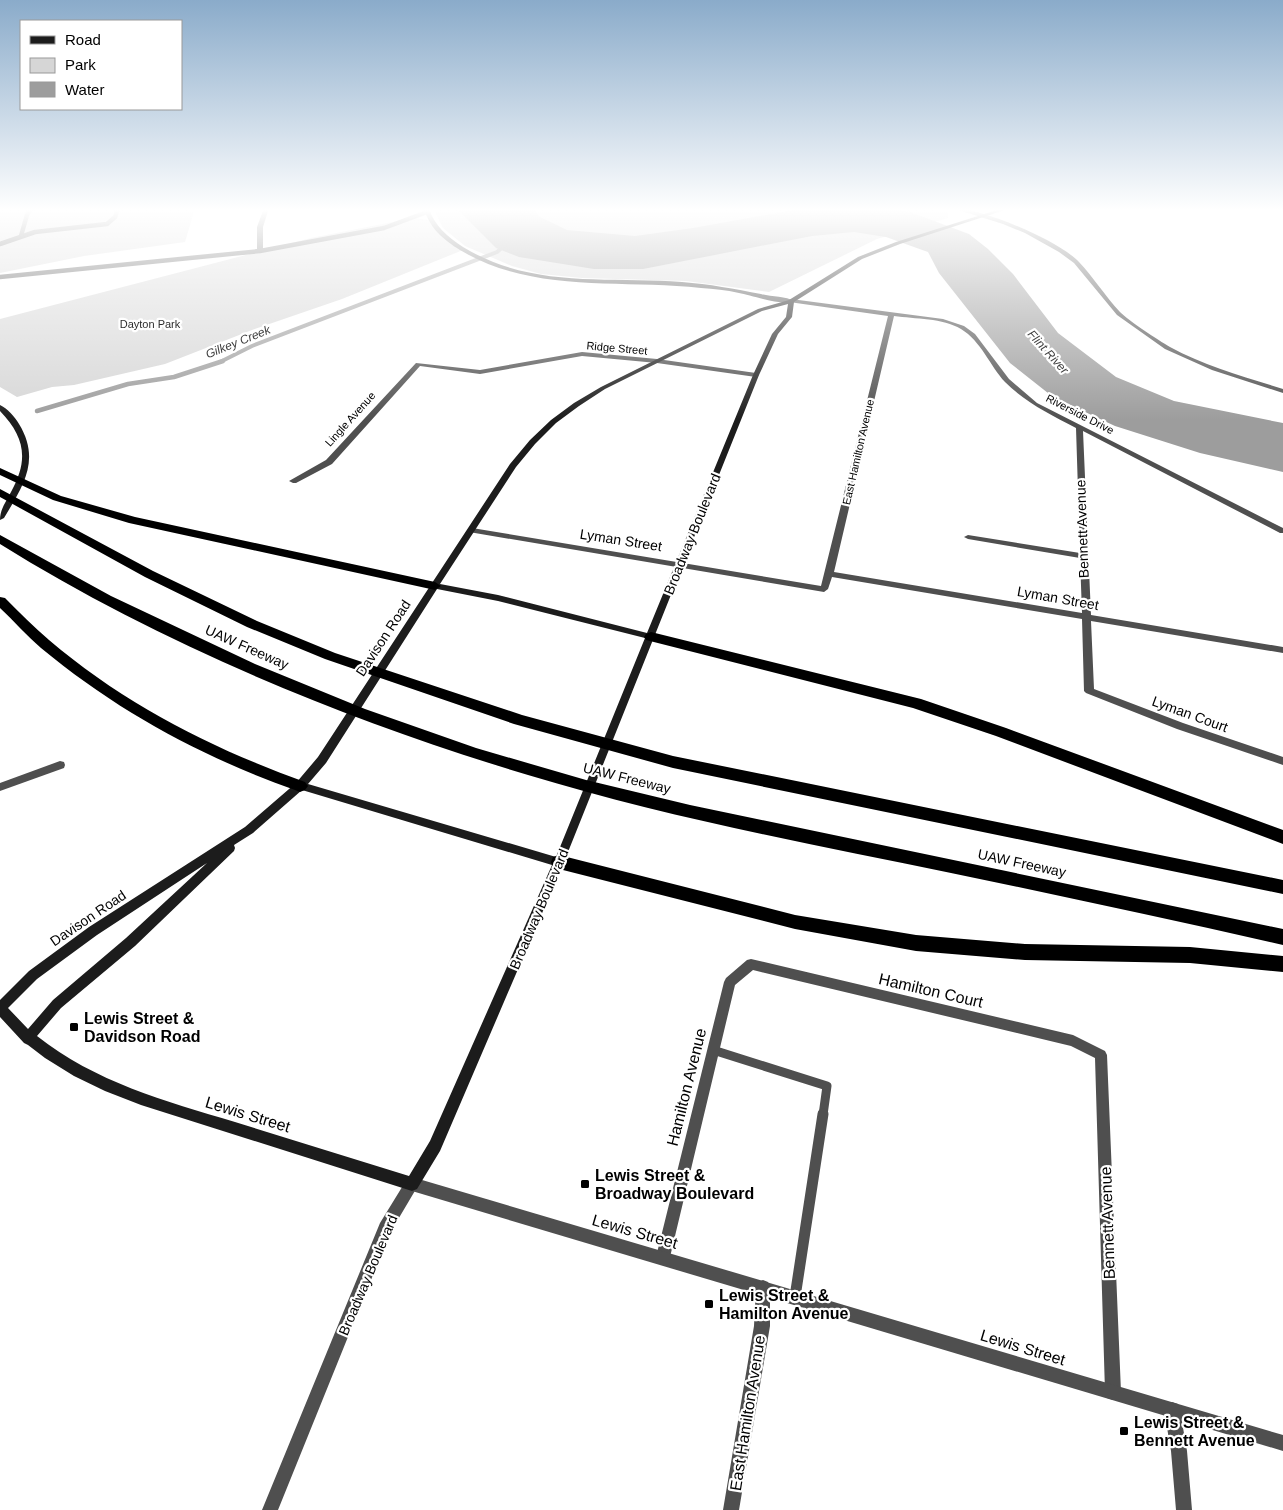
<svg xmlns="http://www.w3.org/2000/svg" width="1283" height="1510" viewBox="0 0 1283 1510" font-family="Arial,sans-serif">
<rect width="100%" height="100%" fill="#fff"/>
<g fill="#d6d6d6">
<path d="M0,208H195L185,242L84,256L0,273Z"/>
<path d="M433,208H927L948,213V218L877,239L769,292L686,281L582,278L541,274L512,266L465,246L443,228Z"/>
<path d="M413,218L429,220L463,250L342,299L252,330L165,364L74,385L52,387L17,397L0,387V319L311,238Z"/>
</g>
<path fill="#9d9d9d" d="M456,208H533L540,217L567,230L635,236L693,228L794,210L879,208L910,212L969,234L988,249L1013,274L1058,333L1116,377L1174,401L1283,423V472L1200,453L1115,426L1053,397L1010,363L939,273L928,252L886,237L854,232L812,236L643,269H594L519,257L496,248Z"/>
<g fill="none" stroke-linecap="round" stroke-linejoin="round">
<path stroke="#9d9d9d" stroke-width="4" d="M220,362L252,346L497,252L505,245"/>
<path stroke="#9d9d9d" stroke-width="4.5" d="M37,411L128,384L174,377L223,361"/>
<g stroke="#4f4f4f" stroke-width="4.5">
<path d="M21,236L27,215L31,208"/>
<path d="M0,244L35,232L107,224L115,217L118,208"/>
<path d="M0,277L260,251L384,228L427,212"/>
</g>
<path stroke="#4f4f4f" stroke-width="9" d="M713,1050L827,1086L823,1115"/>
<path stroke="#4f4f4f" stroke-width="11" d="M795,1297L823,1114"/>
<g fill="#4f4f4f" fill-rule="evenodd">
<path d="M264,208H269L263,227V251L260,253L257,251V227Z"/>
<path d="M791,299L943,319L964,326L975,334L1009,379L1037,403L1283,528V533H1280L1083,431L1091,615L1283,647V653L1091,621L1094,689L1183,723L1283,757V765L1177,729L1086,693L1084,691L1082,619L832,577L828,589L824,592L469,532L468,530L472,528L821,586L888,316L789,302L788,301ZM894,316C915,319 943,318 961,329C981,341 990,366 1005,382C1026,403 1050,414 1076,428L1080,553L968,535L964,537L968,539L1080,558L1082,613L834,572Z"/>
<path d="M582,352L657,359L756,373L759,375L756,377L657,363L582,356L480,374L420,366L332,464L296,483H293L289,481L326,460L416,363L480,370Z"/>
<path d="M60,761L64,762L65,765L64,768L0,791V783Z"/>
<path d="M751,959L1073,1035L1105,1051L1107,1055L1121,1392L1119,1398L1113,1400L1107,1398L1105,1392L1095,1058L1071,1046L753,970L735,985L670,1257L668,1262L663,1264L658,1262L656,1257L724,982L726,978L747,960Z"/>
<path d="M412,1177L417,1179L419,1184L390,1233L278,1510H262L380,1223L407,1179Z"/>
<path d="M763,1280L768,1282L770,1287V1326L739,1510H723L754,1326L756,1287L758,1282Z"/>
<path d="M1172,1402L1178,1404L1180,1410L1187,1451L1192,1510H1176L1171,1451L1164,1410L1166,1404Z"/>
</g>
<g fill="#4f4f4f" fill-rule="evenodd">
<path d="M424,208H429C434,226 448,237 463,247C532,289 606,276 682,282C709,284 735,289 761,294C771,297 786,296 794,301C784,307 751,295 739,293C726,290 714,289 701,288C620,279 533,294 460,250C444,240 429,228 424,208Z"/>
<path d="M952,208C982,208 1058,240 1079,262C1094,278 1105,296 1120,312C1129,321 1158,340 1170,347C1205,366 1245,377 1283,389V393L1212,370L1165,349L1117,315L1074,263L1059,252L1025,233L1003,224Z"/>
<path d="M412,1177L1283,1435V1451L412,1191L407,1189L405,1184L407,1179Z"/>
</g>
<g fill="#1c1c1c" fill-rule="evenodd">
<path d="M1003,208H1011L900,244L862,259L794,302L792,317L778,334L759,375L564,862L440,1151L417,1189L412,1191L141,1105L105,1091L74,1076L45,1058L28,1045L24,1043L0,1017V1000L29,971L89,927L245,827L296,783L318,757L510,464L530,440L551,420L574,403L601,387L758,309L789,300L858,257L896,242ZM788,304L786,317L772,334L753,375L647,633L498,595L440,584L516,467L535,444L556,423L579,406L605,389L762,311ZM437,589L498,601L645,638L556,857L308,784L326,763ZM302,790L552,865L430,1141L409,1176C351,1158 293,1140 235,1122C165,1101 95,1082 37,1036L61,1008L135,946L234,851L235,848L234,845L253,833ZM207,863L126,938L53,1000L28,1029L8,1008L37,979L97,935Z"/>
<path d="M0,405C7,408 15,417 19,424C41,460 23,486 4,518L0,520C0,509 6,502 11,492C29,460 25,437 0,411Z"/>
</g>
<g fill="#000" fill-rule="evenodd">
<path d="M0,468L61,496L135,517L435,582L441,586L435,590L129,523L53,500L0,475Z"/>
<path d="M0,489L153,571L257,621L335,653L522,715L673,756L1283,880V894L673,768L514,724L325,659L247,627L145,577L0,497Z"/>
<path d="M0,535L111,596L255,664L365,709L476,748L586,780L690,805L1283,929V945C1172,920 1062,896 951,873C809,844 666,817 528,775C348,721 160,644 0,544Z"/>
<path d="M0,597L5,598C19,612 34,627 49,640C124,704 213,749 305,782L308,786L305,790L300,792L295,790C202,757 117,711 41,648C27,636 14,621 0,608Z"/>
<path d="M651,632L921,699L1006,728L1283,830V844L996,736L913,708L646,640L644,637L646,634Z"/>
<path d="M559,855L795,915L916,935L1025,944L1190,947L1283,956V972L1190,963L1025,960L916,951L795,929L559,869L553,867L551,862L553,857Z"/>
</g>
</g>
<linearGradient id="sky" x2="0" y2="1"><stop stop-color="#8aabca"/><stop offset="0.5" stop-color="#fff"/><stop offset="1" stop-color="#fff" stop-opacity="0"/></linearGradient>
<rect width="1283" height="420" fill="url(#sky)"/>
<g fill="#000" stroke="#fff" stroke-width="2">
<rect x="69" y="1022" width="10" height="10" rx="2.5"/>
<rect x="580" y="1179" width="10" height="10" rx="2.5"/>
<rect x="704" y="1299" width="10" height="10" rx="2.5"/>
<rect x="1119" y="1426" width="10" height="10" rx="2.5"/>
</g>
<g text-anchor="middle" stroke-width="4.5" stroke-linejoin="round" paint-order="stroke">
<g font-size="11" fill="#2d2d2d" stroke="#fff">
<text x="150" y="328">Dayton Park</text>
</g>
<g font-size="11" fill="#000" stroke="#fff">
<text transform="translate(617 348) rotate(5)" y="4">Ridge Street</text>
<text transform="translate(1080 414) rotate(27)" y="4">Riverside Drive</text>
<text transform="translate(350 419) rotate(-48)" y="4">Lingle Avenue</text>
<text transform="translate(858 452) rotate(-77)" y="4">East Hamilton Avenue</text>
</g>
<g font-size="12" font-style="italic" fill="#3e3e3e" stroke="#fff">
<text transform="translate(238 342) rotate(-22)" y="4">Gilkey Creek</text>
<text transform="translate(1048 352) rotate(48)" y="4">Flint River</text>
</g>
<g font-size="14" fill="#000" stroke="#fff">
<text transform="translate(1082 529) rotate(-92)" y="5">Bennett Avenue</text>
<text transform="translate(692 534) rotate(-68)" y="5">Broadway Boulevard</text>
<text transform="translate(621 540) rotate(9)" y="5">Lyman Street</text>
<text transform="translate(1058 598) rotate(10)" y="5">Lyman Street</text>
<text transform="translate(383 638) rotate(-57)" y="5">Davison Road</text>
<text transform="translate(247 647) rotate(24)" y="5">UAW Freeway</text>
<text transform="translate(1190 714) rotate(20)" y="5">Lyman Court</text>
<text transform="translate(627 778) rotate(14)" y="5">UAW Freeway</text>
<text transform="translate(1022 863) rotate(12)" y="5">UAW Freeway</text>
<text transform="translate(539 909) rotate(-67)" y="5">Broadway Boulevard</text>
<text transform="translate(88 918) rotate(-34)" y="5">Davison Road</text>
<text transform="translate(368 1275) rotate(-67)" y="5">Broadway Boulevard</text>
</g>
<g font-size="16" fill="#000" stroke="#fff">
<text transform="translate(931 990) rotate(13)" y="6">Hamilton Court</text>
<text transform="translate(686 1087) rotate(-76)" y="6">Hamilton Avenue</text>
<text transform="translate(248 1114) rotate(17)" y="6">Lewis Street</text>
<text transform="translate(1107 1223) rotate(-92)" y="6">Bennett Avenue</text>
<text transform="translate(635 1231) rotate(16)" y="6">Lewis Street</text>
<text transform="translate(1023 1347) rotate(17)" y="6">Lewis Street</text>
<text transform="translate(747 1413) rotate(-81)" y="6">East Hamilton Avenue</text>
</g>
<g font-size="16" font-weight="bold" fill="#000" stroke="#fff" text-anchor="start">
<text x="84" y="1024">Lewis Street &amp;<tspan x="84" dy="18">Davidson Road</tspan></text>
<text x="595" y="1181">Lewis Street &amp;<tspan x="595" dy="18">Broadway Boulevard</tspan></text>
<text x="719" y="1301">Lewis Street &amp;<tspan x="719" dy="18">Hamilton Avenue</tspan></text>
<text x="1134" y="1428">Lewis Street &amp;<tspan x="1134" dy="18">Bennett Avenue</tspan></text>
</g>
</g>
<rect x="20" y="20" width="162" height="90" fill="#ffffff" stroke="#999999"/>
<rect x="30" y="36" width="25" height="8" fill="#1c1c1c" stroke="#999999"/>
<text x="65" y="45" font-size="15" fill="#000000">Road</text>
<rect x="30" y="58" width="25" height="15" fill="#d6d6d6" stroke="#999999"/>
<text x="65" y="70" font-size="15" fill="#000000">Park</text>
<rect x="30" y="82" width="25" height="15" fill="#9d9d9d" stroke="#999999"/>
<text x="65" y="95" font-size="15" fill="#000000">Water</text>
</svg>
